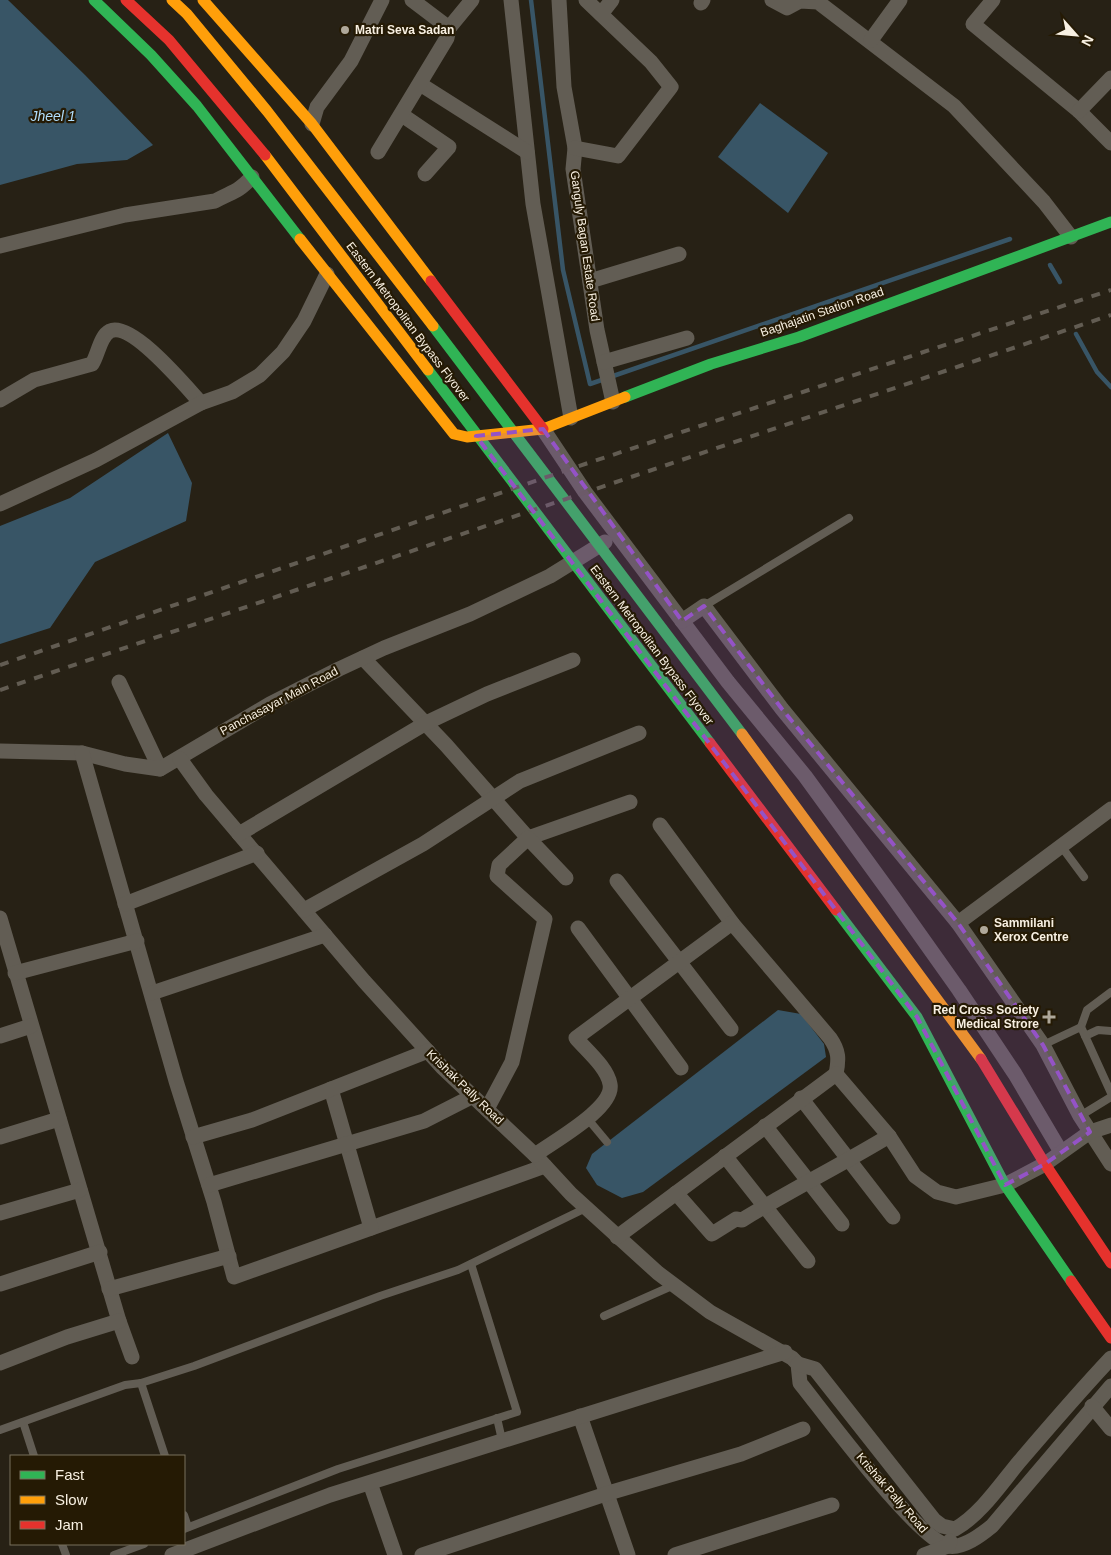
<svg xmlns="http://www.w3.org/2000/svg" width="1111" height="1555" viewBox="0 0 1111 1555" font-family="Arial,sans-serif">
<rect width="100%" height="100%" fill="#272115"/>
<g fill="#385566">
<path d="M0,0H8L85,75L153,145L127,160L77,164L0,185Z"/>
<path d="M760,103L828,153L788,213L718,157Z"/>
<path d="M168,433L192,483L186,521L95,562L50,628L0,644V526L70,498Z"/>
<path d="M778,1010L801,1014L824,1044L826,1057L643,1192L622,1198L597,1185L586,1168L592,1154Z"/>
</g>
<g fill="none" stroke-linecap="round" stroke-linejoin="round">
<g stroke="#385566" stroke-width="4.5">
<path d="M531,0L563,270L590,384L1010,239"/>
<path d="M1050,265L1060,282"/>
<path d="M1076,334L1097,372L1111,387"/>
</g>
<g stroke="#625d54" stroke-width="8">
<path d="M704,606L849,518"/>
<path d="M1061,846L1084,877"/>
<path d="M1081,1027L1087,1010L1111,992"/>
<path d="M1085,1036L1098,1030L1111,1031"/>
<path d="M1043,1045L1081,1027L1111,1093"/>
<path d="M1080,1116L1111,1097"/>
<path d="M587,1118L607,1142"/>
<path d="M604,1316L674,1285"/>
<path d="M141,1383L165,1456"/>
<path d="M497,1418L502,1440"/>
<path d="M23,1422L34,1456"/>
<path d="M0,1430L125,1385L141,1383L194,1366L380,1296L458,1270L586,1208"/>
<path d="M184,1515L188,1527"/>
<path d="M184,1529L338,1469L517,1412L471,1264"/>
<path d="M62,1544L66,1555"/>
<path d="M114,1555L144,1544"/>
</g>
<g stroke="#625d54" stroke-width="15">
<path d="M511,0L533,204L571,418"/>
<path d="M559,0L564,87L575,148L573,169L597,330L613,402"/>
<path d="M772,0L787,8L800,1L818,2L954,106L1044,202L1071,237"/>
<path d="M993,0L973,24L1079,111L1111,143"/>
<path d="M701,3L703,0"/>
<path d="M601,14L612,0"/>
<path d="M449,28L472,0"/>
<path d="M871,40L900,0"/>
<path d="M420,84L527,152"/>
<path d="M1079,111L1111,78"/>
<path d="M402,115L449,147L425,174"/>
<path d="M312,124L317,107L351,61L382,0"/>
<path d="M575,148L618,156L671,87L651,62L586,0"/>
<path d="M378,152L447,38L449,28L412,0"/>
<path d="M0,246L125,215L215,201C233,191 237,193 252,177"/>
<path d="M590,281L679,254"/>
<path d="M604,362L687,338"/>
<path d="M0,400L34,380L92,364C98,355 100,336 110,331C132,321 187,388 201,403"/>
<path d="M543,429L585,492L728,682L805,776L893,897L959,990L1015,1074L1061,1152"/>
<path d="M0,504L96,460L201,403L232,392L260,375L283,352L304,321L327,274"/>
<path d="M682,621L704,606L782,709L958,923L1043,1045L1080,1116L1111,1164"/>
<path d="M363,658L446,745L528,838L630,802"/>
<path d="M119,682L160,769"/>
<path d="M0,751L82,753L125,764L160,769L270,704L339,669L384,648L470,614L550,576L605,542"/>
<path d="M82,753L176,1081L214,1202L234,1277L545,1166"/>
<path d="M180,759L206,795L364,981L442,1067L535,1155L571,1194L658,1273L710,1312L792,1358L798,1364L800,1383C825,1414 916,1538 948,1546C963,1549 981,1535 992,1526L1111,1386"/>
<path d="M660,825L732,923L830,1038C839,1051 839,1059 836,1074"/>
<path d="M239,834L426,723L487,694L573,660"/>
<path d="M617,881L731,1029"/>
<path d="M125,904L257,853"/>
<path d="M304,910L423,844L520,781L639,733"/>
<path d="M0,918L119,1321L132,1357"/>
<path d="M958,923L1111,809"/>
<path d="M578,928L681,1068"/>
<path d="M15,973L137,941"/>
<path d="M152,993L325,935"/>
<path d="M0,1036L31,1026"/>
<path d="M331,1089L371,1228"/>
<path d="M801,1098L893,1217"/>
<path d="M487,1109L512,1062L545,919L497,876L499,865L528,838L566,878"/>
<path d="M765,1126L842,1224"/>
<path d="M0,1137L59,1119"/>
<path d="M193,1137L252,1120L428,1051"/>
<path d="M535,1155C552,1142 615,1108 610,1084C607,1067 586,1050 576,1038L732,923"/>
<path d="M725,1156L808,1261"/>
<path d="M209,1185L424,1121L473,1096"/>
<path d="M676,1193L712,1234L736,1219L742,1220C791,1190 841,1165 889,1136"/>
<path d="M0,1213L80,1190"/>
<path d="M617,1237L836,1074L889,1136L915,1176L937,1192L956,1197L1005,1185L1045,1164L1090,1132L1111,1125"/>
<path d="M0,1284L100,1252"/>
<path d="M109,1289L229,1256"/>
<path d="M0,1363L67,1337L119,1321"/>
<path d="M798,1364L815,1369L934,1520L942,1526L955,1529C980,1515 1000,1485 1019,1462C1049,1427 1079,1392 1111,1358"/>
<path d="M1092,1406L1111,1429"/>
<path d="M580,1416L628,1555"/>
<path d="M370,1483L395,1555"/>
<path d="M172,1555L330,1495L785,1352"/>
<path d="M422,1555L612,1492L741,1454L803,1429"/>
<path d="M675,1555L832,1505"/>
<path d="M924,1555L948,1546L950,1541"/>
</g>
<g stroke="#30b455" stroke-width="11">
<path d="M94,0L151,55L197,106L300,239"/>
<path d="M433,326L742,734"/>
<path d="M428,370L710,743"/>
<path d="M625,397L711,364L799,337L1111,222"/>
<path d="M836,910L917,1017L1005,1185L1071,1281"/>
</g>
<g stroke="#ff9f0a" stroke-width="11">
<path d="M172,0L187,14L267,111L433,326"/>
<path d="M203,0L312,124L431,281"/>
<path d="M265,155L428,370"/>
<path d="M300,239L454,434L467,437L543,429L625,397"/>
<path d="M742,734L981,1059"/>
</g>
<g stroke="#e5322d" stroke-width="11">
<path d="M126,0L169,40L265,155"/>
<path d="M431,281L543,429"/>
<path d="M710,743L836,910"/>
<path d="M981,1059L1045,1164L1111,1263"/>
<path d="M1071,1281L1111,1338"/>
</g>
<g stroke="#625c52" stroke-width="4" stroke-dasharray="9 9" stroke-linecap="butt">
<path d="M0,665L570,469L1111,290"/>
<path d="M0,690L1111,315"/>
</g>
</g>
<path fill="#9453c6" fill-opacity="0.2" stroke="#9453c6" stroke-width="4" stroke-dasharray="10 6" stroke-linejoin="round" d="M543,429L682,621L704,606L782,709L958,923L1043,1045L1090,1132L1045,1164L1005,1185L917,1017L476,436Z"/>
<g fill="#afa89a" stroke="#251a04" stroke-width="2">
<circle cx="345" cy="30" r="5"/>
<circle cx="984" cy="930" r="5"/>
<path d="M1046.5 1009.5h5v5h5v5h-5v5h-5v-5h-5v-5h5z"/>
</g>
<g text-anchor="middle" stroke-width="4.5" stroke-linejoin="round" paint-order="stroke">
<g font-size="12" font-weight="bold" fill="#f8f0e2" stroke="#251a04" text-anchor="start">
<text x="355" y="34">Matri Seva Sadan</text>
<text x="994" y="927">Sammilani<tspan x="994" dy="14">Xerox Centre</tspan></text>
<text x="1039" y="1014" text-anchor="end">Red Cross Society<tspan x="1039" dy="14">Medical Strore</tspan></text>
</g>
<g font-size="12" fill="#f8f0e2" stroke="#251a04">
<text transform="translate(585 246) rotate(82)" y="4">Ganguly Bagan Estate Road</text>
<text transform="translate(822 312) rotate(-19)" y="4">Baghajatin Station Road</text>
<text transform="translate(408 322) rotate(53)" y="4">Eastern Metropolitan Bypass Flyover</text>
<text transform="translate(652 645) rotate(53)" y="4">Eastern Metropolitan Bypass Flyover</text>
<text transform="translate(279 701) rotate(-28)" y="4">Panchasayar Main Road</text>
<text transform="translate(465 1087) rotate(44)" y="4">Krishak Pally Road</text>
<text transform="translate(892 1493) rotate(49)" y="4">Krishak Pally Road</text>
</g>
<g font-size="14" font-style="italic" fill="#b0defd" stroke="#251a04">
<text x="53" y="121">Jheel 1</text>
</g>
</g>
<rect x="10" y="1455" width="175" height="90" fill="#251a04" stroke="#79705d"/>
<rect x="20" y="1471" width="25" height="8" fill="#30b455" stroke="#79705d"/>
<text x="55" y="1480" font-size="15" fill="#f8f0e2">Fast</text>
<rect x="20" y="1496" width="25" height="8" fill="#ff9f0a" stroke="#79705d"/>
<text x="55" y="1505" font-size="15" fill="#f8f0e2">Slow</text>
<rect x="20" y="1521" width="25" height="8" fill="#e5322d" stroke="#79705d"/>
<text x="55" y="1530" font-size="15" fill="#f8f0e2">Jam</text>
<g transform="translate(1076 35) rotate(117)" stroke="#251a04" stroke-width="4" paint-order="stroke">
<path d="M0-4L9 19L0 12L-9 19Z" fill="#f8f0e2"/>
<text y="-8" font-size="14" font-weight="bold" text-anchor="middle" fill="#f8f0e2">N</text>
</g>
</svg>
